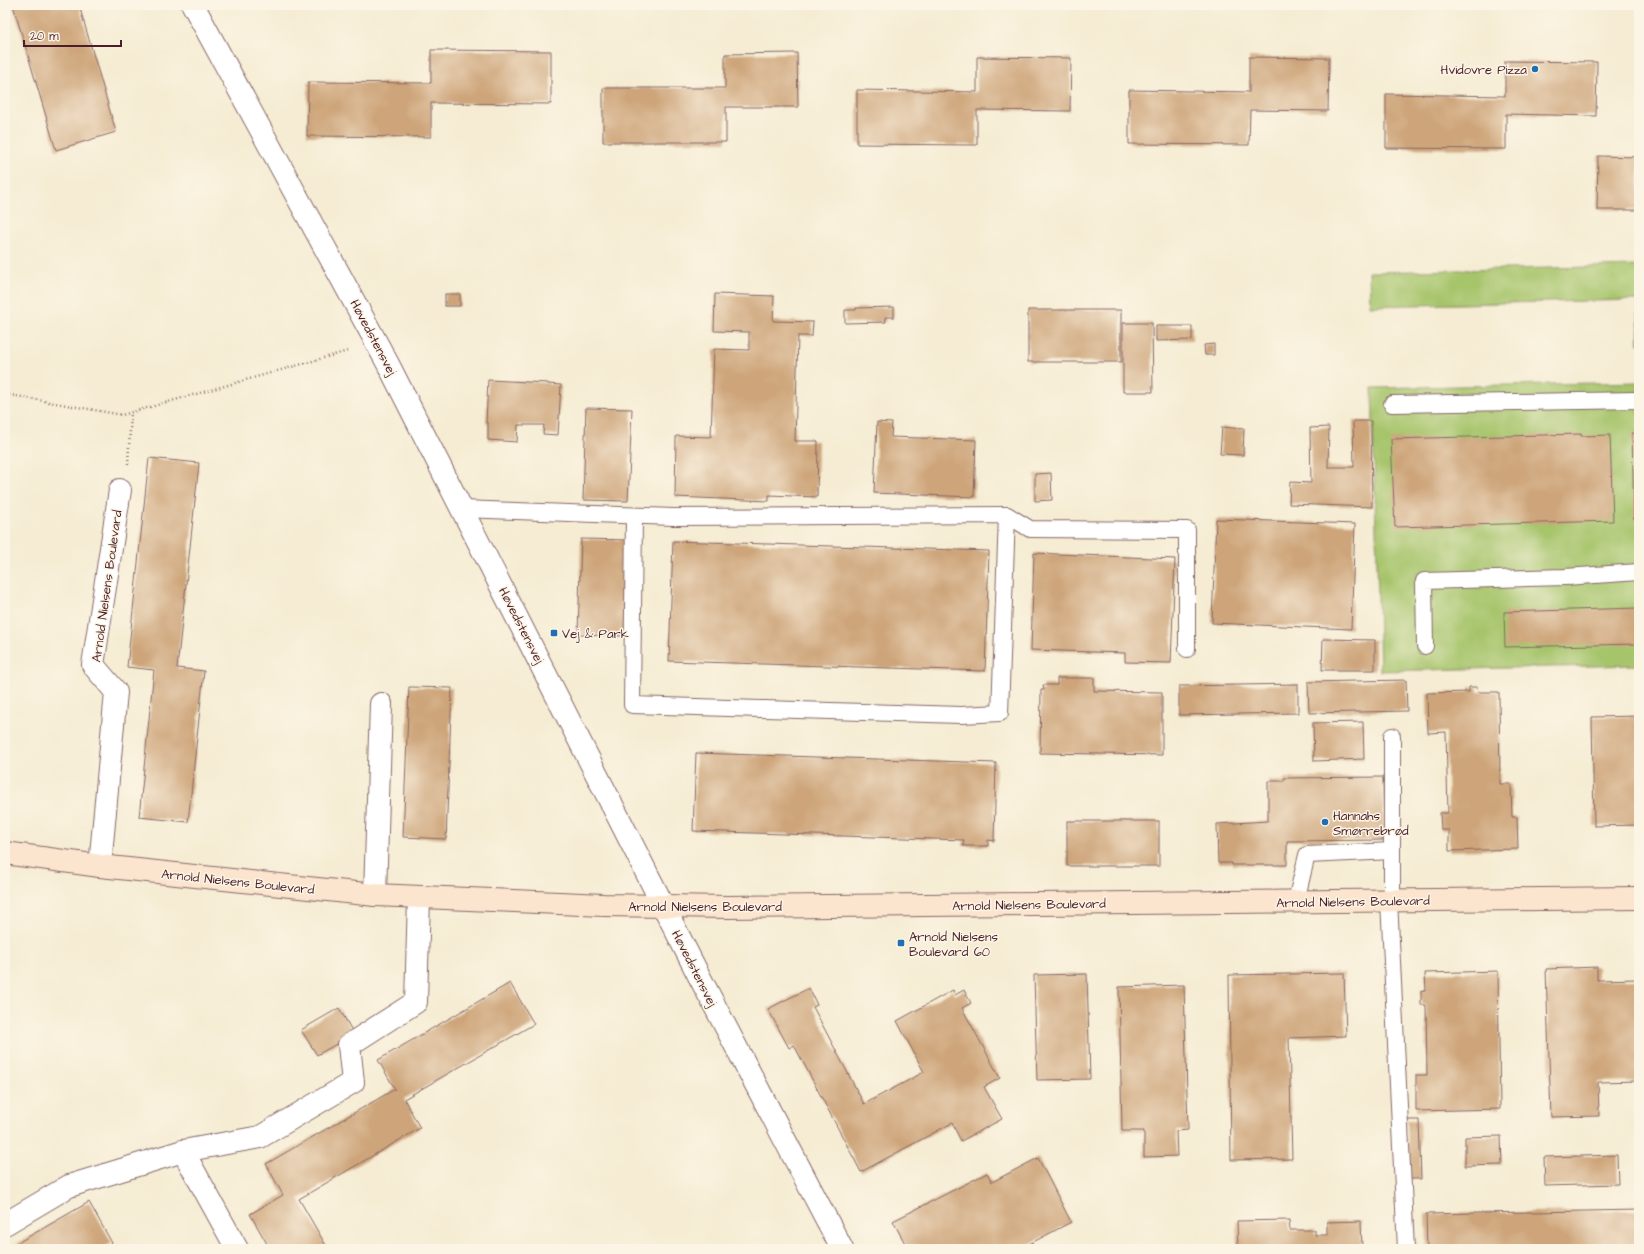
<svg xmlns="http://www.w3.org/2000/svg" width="1644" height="1254" viewBox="0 0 1644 1254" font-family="'Architects Daughter',sans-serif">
<rect width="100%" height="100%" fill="#fcf5e5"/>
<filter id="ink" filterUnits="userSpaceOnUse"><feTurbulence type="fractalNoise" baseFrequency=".025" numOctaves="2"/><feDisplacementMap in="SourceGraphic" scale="8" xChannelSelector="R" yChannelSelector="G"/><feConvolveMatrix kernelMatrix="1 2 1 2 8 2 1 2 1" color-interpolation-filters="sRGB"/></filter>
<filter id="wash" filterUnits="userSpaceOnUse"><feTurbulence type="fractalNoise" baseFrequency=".012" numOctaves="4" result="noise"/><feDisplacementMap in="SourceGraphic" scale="16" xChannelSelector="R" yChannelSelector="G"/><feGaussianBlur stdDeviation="0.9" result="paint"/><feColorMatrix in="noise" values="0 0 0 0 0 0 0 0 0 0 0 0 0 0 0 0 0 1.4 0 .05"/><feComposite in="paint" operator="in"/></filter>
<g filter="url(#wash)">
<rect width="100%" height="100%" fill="#f5ecd3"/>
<g fill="#a6c46b" stroke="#78724b">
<path d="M1639,266V345L1638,300L1370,306L1369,272Z"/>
<path d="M1639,382V665L1380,671L1372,388Z"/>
</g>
<g id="blocks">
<g fill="#cea57a">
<path d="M13,5H79L116,132L56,150Z"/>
<path d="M431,50L551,51V104L431,103V137L307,136L308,82L431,83Z"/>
<path d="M797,53L798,107H726V142H603V88H725V54Z"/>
<path d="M977,57L1071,58L1070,111L977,110V145L857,144V90L977,92Z"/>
<path d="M1249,57L1329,58L1328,111L1250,110L1249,145L1129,144V90L1249,92Z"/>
<path d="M1505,61L1597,62L1596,116L1506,114V149L1386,148V94L1505,96Z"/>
<path d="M1598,156L1639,157V210H1597Z"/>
<rect x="445" y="294" width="15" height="12"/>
<path d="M715,294L774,296L773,321L813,322L812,336H798L795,441H818L817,497L769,495V501L675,497L676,436L711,437L714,349L749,350V332L714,331Z"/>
<path d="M894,307V317H885L886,322L845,323V310H856V308Z"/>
<rect x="1028" y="310" width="93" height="52"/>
<path d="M1123,323H1152L1153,392H1123Z"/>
<path d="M1156,326H1192V340L1156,341Z"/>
<path d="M1214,344V355H1205L1204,345Z"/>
<path d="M488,380L548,383V384L561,385L558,435L543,434L544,425H518L517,442L488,440V423H486Z"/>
<path d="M586,408L632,409L628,501L583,500Z"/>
<path d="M1353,421H1371L1372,507L1289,504L1290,482L1311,483L1310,428L1329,427L1328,467H1354Z"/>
<path d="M877,422L892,423L891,437L976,440L974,497L874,493Z"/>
<path d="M1222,427L1244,429L1243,455L1220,454Z"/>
<path d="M1632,433H1639V519H1634Z"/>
<path d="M1581,434V436L1610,435L1613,521L1395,527L1391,439Z"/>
<path d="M149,458L199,463L177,668L204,671L188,822L139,817L154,670L127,667Z"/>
<path d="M1051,473L1052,500L1035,501V474Z"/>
<path d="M1216,519L1355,524L1351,629L1212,623Z"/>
<path d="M581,539L627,540L624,636L578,635Z"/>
<path d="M673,541L989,551L985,671L669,661Z"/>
<path d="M1034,553L1175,559L1171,663L1125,662V653L1031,650Z"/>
<path d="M1639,608V644L1505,647L1504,612Z"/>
<path d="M1323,639L1375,640V670H1322Z"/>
<path d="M1057,678H1094V691L1162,692V755L1040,753L1041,690H1044L1043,685H1057Z"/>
<path d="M1406,680L1407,711L1309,713L1308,682Z"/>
<path d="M1298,684V713L1179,715V686Z"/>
<path d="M409,687L452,688L446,839L403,837Z"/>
<path d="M1469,687H1477L1478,692H1499L1500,784H1511L1512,817H1517L1518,849L1449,851V830H1441L1440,813H1448L1446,732L1428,733L1427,693L1469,692Z"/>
<path d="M1639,716V825L1594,826L1592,717Z"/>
<path d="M1363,722L1364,759L1314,761L1313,723Z"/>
<path d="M696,753L996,763L994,841L988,840V846H963L964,840L693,831Z"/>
<path d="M1383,777L1384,840L1287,841V865H1232V863H1218L1217,824L1268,821V781H1284V778Z"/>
<rect x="1067" y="821" width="92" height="45"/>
<path d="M1597,967V980L1639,979V1081L1598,1082L1599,1116L1551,1117L1546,969Z"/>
<path d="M1498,971L1500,1109L1416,1111V1075H1427L1426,1005H1421V990L1426,991L1425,973Z"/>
<path d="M1344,973L1346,1036L1289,1038L1292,1159L1231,1160L1229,975Z"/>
<path d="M1087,974L1090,1079L1037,1080L1034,975Z"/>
<path d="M510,983L534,1024L404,1099L420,1128L299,1199L328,1249H270L250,1214L283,1195L266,1164L395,1089L378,1060Z"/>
<path d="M1184,985L1188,1130L1176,1131L1177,1156L1144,1157V1131H1122L1119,987Z"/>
<path d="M809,988L817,1005L813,1007L864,1104L924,1072L897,1021L953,990L955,995L964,990L971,1003L962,1008L1000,1078L984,1087L1002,1119L961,1141L952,1123L861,1172L794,1045L789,1048L768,1009Z"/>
<path d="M339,1008L354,1034L317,1055L301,1030Z"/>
<path d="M1407,1120H1419L1421,1179H1409Z"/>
<path d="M1501,1136L1502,1165L1465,1166V1137Z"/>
<path d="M1617,1155L1618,1184L1545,1186L1544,1157Z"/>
<path d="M1038,1158L1071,1222L1020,1249H908L893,1221L987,1173L992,1182Z"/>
<path d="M89,1202L112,1243L101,1249H7Z"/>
<path d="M1639,1210V1249H1427L1426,1214Z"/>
<path d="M1289,1220L1290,1230H1315V1235H1327V1222L1361,1221L1362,1249H1238L1237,1221Z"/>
</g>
</g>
</g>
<g filter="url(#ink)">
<use href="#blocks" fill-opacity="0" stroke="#866766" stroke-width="1"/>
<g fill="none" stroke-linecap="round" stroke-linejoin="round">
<g stroke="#866766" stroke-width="18">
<g id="lane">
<path d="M1392,404L1639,400"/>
<path d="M462,509L673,517L1007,515L1030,529L1187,530V649"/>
<path d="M634,516L632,705L961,715L1000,713L1007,515"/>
<path d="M1425,646L1424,581L1565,577L1639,572"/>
<path d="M1392,736V900"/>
<path d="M1389,900L1406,1249"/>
<path d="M1296,901L1307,855L1392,851"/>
</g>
</g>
<g stroke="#866766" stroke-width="24">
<g id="street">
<path d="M193,5L388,364L698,974L842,1249"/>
<path d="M100,866L116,692L93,665L120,490"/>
<path d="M375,895L381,704"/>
<path d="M183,1151L237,1249"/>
<path d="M5,1224L69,1186L183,1151L260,1137L353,1082L349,1045L416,1002L419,898"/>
</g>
</g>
<g stroke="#866766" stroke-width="24">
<path id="secondary" d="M5,853L100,866L375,895L604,905L728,907L1639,898"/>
</g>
<g stroke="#866766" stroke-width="2.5" stroke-dasharray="1 3" stroke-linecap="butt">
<path d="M5,394L122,415L348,351"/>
<path d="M128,464L131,413"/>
</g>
<use href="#lane" stroke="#fff" stroke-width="16"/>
<use href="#street" stroke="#fff" stroke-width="22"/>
<use href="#secondary" stroke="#fce5cf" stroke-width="22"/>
</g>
</g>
<g fill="#1f6fb2" stroke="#fcf5e5" stroke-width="1.5">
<circle cx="1535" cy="69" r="4"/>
<rect x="550" y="629" width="8" height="8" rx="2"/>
<circle cx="1325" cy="822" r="4"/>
<rect x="897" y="939" width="8" height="8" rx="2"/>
</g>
<g text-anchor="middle" stroke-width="3" stroke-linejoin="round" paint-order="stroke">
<g font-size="13" fill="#4a1f2b" stroke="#fcf5e5" text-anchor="start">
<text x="1527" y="74" text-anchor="end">Hvidovre Pizza</text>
<text x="562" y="638">Vej &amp; Park</text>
<text x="1333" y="820">Hannahs<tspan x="1333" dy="15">Smørrebrød</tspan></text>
<text x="909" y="941">Arnold Nielsens<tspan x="909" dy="15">Boulevard 60</tspan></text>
</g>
<g font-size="13" fill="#4a1f2b" stroke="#fcf5e5">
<text transform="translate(374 337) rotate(62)" y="5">Høvedstensvej</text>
<text transform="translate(106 586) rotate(-82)" y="5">Arnold Nielsens Boulevard</text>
<text transform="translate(522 625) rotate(63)" y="5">Høvedstensvej</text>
<text transform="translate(238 881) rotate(6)" y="5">Arnold Nielsens Boulevard</text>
<text transform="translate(1353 901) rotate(-1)" y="5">Arnold Nielsens Boulevard</text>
<text transform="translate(1029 904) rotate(-1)" y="5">Arnold Nielsens Boulevard</text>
<text x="705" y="911">Arnold Nielsens Boulevard</text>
<text transform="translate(695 968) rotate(63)" y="5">Høvedstensvej</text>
</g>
</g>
<rect width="1644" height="1254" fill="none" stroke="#fcf5e5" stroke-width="20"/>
<path d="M24 40v6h97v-6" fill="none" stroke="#4a1f2b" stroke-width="2"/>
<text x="30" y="40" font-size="12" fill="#4a1f2b" stroke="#fcf5e5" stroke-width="3" paint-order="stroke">20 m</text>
</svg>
